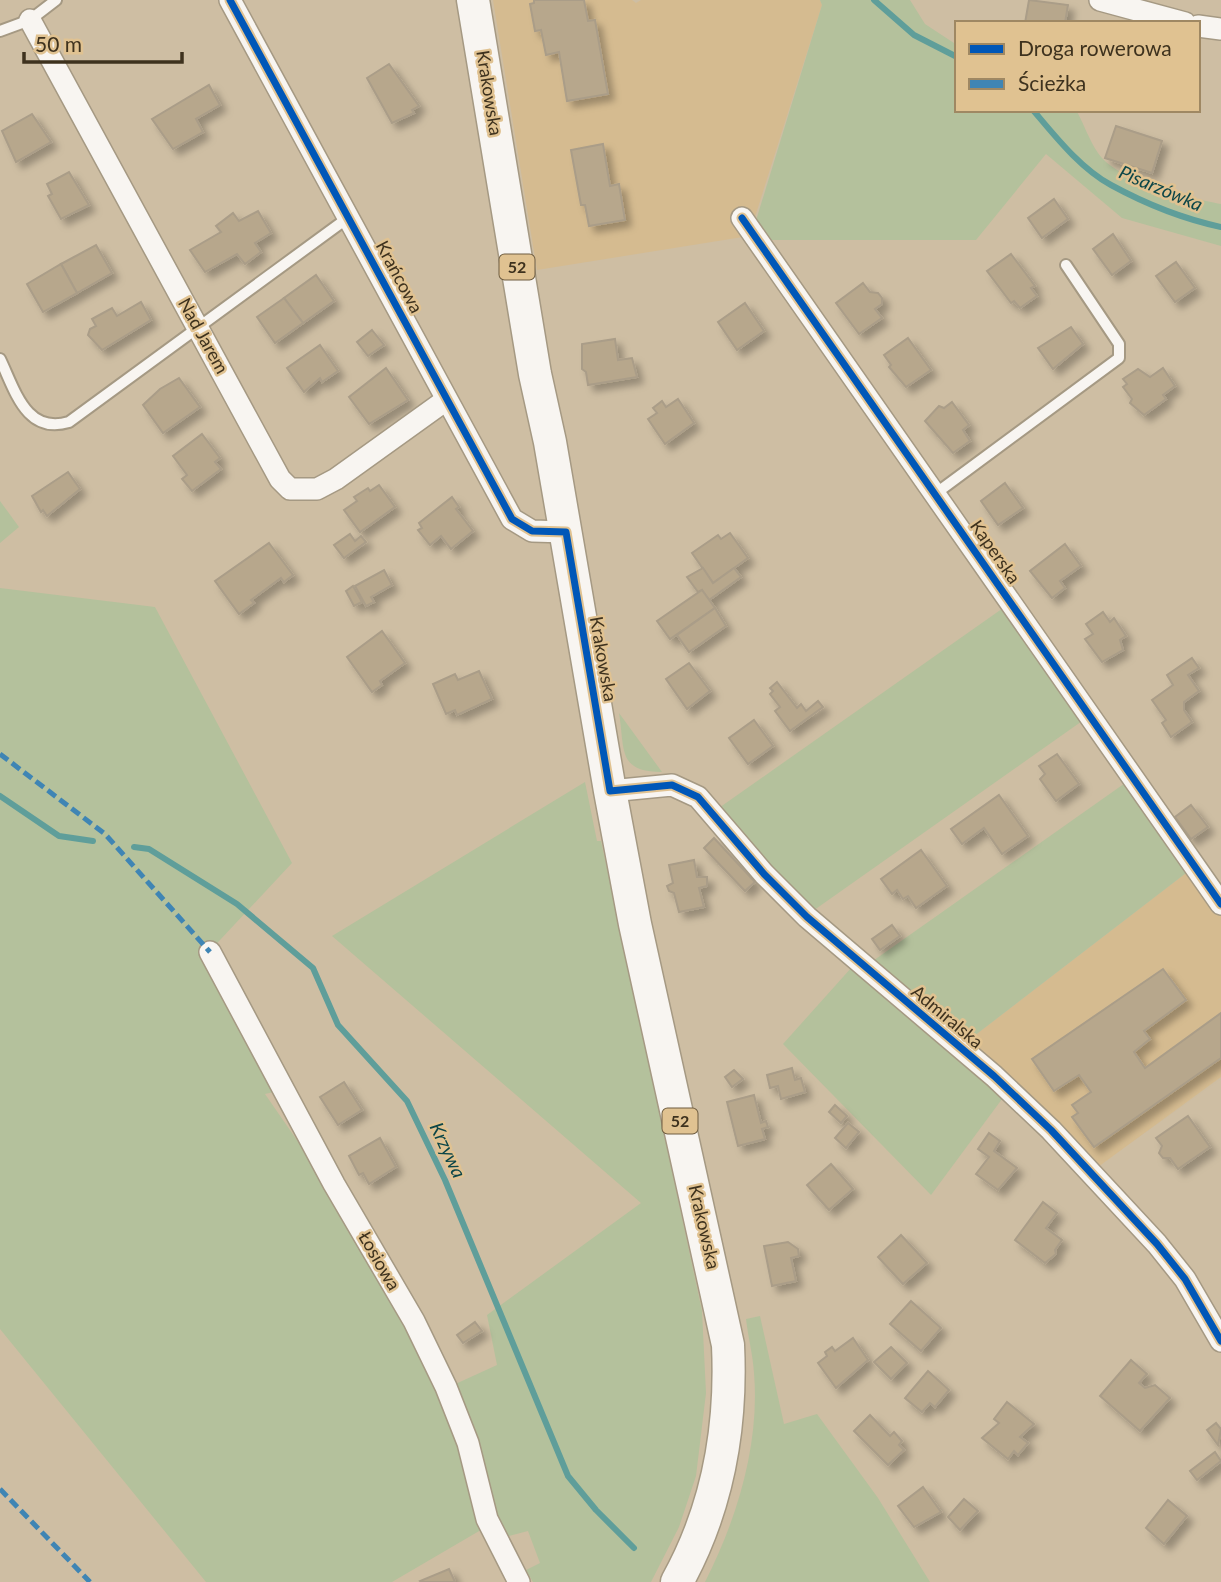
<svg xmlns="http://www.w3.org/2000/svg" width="1221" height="1582" viewBox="0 0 1221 1582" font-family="Lato,sans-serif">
<defs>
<filter id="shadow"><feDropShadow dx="6" dy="6" stdDeviation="3.5" flood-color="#0004"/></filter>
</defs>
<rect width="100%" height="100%" fill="#cebea3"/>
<g fill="#d5bb90">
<path d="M493,0H632L636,3L641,0H820L822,5L749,236L537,270Z"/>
<path d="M1190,870L1221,912V1077L1098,1167L965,1043Z"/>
</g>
<g fill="#b4c19c">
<path d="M820,0H910L925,24L957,45V110H1076C1084,124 1089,140 1098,153C1116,181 1190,198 1221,204V246L1122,218L1046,154L976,240H763L754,227L822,5Z"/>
<path d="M0,501L19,527L0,543Z"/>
<path d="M0,588L155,607L292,863L206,955L278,1091L265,1094L330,1188L440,1391L486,1527L392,1582H206L0,1329Z"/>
<path d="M1006,606L1085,719L810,913L716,810Z"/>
<path d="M619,713L662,772C617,772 625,749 619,713Z"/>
<path d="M1128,781L1190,870L965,1043L870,963Z"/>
<path d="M585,782L597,841H601L702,1311L706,1393L696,1476L679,1527L651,1582H533L526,1570L540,1563L528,1531L505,1537L451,1386L497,1365L487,1315L641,1203L332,936Z"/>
<path d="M852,967L1005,1095L931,1195L783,1044Z"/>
<path d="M760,1316L784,1424L817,1414L878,1498L930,1582H705C737,1519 760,1444 754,1373C753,1355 748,1337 746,1319Z"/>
</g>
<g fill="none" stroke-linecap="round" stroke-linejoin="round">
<g stroke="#5f9e9a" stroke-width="6">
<path d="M874,0L914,35L957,57"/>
<path d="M1033,110C1055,136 1080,168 1111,185C1144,203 1184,219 1221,227"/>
<path d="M0,796L59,836L93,841"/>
<path d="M134,847L149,849L237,904L313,968L338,1025L407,1101L445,1180L568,1476L596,1510L634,1548"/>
</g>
</g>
<g fill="#b7a78c" stroke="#aa9d88" stroke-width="2" filter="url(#shadow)">
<path d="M534,0H584L588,21L595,20L608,94L567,101L559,52L546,55L541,30L535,31L530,4L534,3Z"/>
<path d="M1029,0L1068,5L1065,23H1025Z"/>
<path d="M389,64L419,106L412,110L414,113L392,123L367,78Z"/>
<path d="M209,85L220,105L196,119L203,132L173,149L152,119Z"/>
<path d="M32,114L51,142L16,162L2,131Z"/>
<path d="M1116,126L1162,141L1152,173L1105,158Z"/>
<path d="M603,144L610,186L619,184L625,220L589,226L585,205H581L571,150Z"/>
<path d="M69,172L89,205L61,219L48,196L52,194L47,184Z"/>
<path d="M1054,199L1068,219L1042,238L1028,218Z"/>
<path d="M258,211L271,233L255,243L261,252L245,264L237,254L205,272L190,250L221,232L216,226L233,213L239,221Z"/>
<path d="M1113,234L1131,261L1112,275L1093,249Z"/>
<path d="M96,245L112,273L77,293L61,264Z"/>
<path d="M1011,254L1035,286L1031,288L1037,296L1020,308L1014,301L1011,303L987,271Z"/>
<path d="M1176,262L1195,288L1175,302L1156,276Z"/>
<path d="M61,264L77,293L43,312L27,284Z"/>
<path d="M316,275L334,301L303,323L284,298Z"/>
<path d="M863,283L870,292L878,293L882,298V304L875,309L882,318L859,334L836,303Z"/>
<path d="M284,298L303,323L275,343L257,317Z"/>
<path d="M141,302L151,320L102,350L88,335L90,329L96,326L92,319L112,308L117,316Z"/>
<path d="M745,303L764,331L737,350L718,322Z"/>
<path d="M1071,327L1083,344L1053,369L1038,348Z"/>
<path d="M372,330L384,345L368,356L357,342Z"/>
<path d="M908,338L931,370L906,387L889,367L891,365L884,355Z"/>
<path d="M615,339L618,360L632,358L637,377L588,385L586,372L582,369V344Z"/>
<path d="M320,345L338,371L322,382L320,378L304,392L287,368Z"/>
<path d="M386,368L408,400L369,424L349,397Z"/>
<path d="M1163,368L1175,386L1163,395L1166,399L1144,415L1130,403L1132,399L1123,387L1127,384L1123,379L1138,369L1150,377Z"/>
<path d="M179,378L200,407L163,433L143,405L160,389Z"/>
<path d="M678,399L694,423L665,444L648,419L657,413L653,408L662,401L666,407Z"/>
<path d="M952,402L969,425L963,430L970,441L953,453L925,421L939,406L944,408Z"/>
<path d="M202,434L220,458L215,462L221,469L192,491L182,479L187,475L173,456Z"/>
<path d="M68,472L80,489L47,516L43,510L41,512L32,496Z"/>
<path d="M1005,483L1023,508L998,525L981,501Z"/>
<path d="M379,485L395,507L360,532L344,510L357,501L354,497L368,488L370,491Z"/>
<path d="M452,497L459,507L456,509L473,531L451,549L441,536L430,545L418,530L422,528L419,523Z"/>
<path d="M730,533L748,558L713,583L692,553L718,535L721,539Z"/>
<path d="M350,534L355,541L361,536L366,542L344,558L334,545Z"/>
<path d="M269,543L293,575L284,582L281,578L251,600L254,603L239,614L215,581Z"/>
<path d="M1065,544L1081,566L1060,581L1065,588L1052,598L1030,571Z"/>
<path d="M703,568L713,583L734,568L741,577L709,600L702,590L698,592L687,577Z"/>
<path d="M384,570L392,585L371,597L374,602L366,606L355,586Z"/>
<path d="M353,586L362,602L354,606L346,591Z"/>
<path d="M702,590L715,608L670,639L657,621Z"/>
<path d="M715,608L726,626L689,652L677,635Z"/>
<path d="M1103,612L1110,622L1114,618L1126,636L1120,640L1123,650L1102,662L1085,639L1093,634L1086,624Z"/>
<path d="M382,631L405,663L380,681L382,685L372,692L347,657Z"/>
<path d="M1192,658L1199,668L1188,675L1199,691L1184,702V710L1192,722L1171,737L1162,723L1166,720L1152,700L1173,685L1167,675Z"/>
<path d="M689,663L710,691L687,709L666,679Z"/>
<path d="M479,671L492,699L457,715L455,710L446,714L433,684L455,674L458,680Z"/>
<path d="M777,682L797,708L801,704L806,711L818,701L823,707L790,731L775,711L780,707L770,694L773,691L770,688Z"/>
<path d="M754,720L773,746L748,764L729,738Z"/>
<path d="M1057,754L1079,784L1056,801L1040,779L1045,774L1039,766Z"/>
<path d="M999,795L1028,836L1002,854L984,828L962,844L951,829Z"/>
<path d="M1191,805L1208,827L1191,839L1175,817Z"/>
<path d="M714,838L755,882L745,891L704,848Z"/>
<path d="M921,850L947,886L916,908L908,896L903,899L897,890L892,894L881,879Z"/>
<path d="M694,860L697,877H707V886L699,888L704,907L679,912L674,893L669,891L667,886L673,883L669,865Z"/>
<path d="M892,925L900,936L880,950L872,939Z"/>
<path d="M1163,969L1186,1000L1144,1031L1150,1039L1134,1052L1145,1068L1221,1013V1058L1094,1147L1072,1117L1078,1113L1072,1105L1091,1092L1079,1075L1054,1091L1032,1059Z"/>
<path d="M792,1068L795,1080L801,1078L805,1092L781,1099L778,1086L770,1088L767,1075Z"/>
<path d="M734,1070L743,1079L732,1087L725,1077Z"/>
<path d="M344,1082L362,1110L338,1125L320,1097Z"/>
<path d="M754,1095L761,1123L766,1121L768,1127L762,1129L765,1139L738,1146L727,1102Z"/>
<path d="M835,1105L847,1116L841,1123L829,1112Z"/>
<path d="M1188,1116L1210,1147L1178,1169L1170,1158H1163L1159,1153L1162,1146L1156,1138Z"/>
<path d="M848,1123L859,1132L846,1148L835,1138Z"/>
<path d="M989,1133L1000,1141L994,1151L1017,1168L998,1190L976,1174L989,1157L978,1149Z"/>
<path d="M380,1138L396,1167L369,1184L363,1173L359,1175L349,1156Z"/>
<path d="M831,1164L853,1189L829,1210L807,1185Z"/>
<path d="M1043,1202L1057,1213L1046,1228L1062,1240L1055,1250L1056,1254L1045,1263L1015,1240Z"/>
<path d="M901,1235L927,1263L903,1284L878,1257Z"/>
<path d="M788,1242L798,1249L799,1256L791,1258L796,1281L772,1286L764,1246Z"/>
<path d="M911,1301L941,1328L921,1351L890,1324Z"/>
<path d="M475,1322L482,1331L463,1343L457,1335Z"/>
<path d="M853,1338L868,1360L836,1388L818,1363L827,1356L825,1352L832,1347L835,1351Z"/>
<path d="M891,1347L907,1363L891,1379L874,1362Z"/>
<path d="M1131,1360L1147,1374L1139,1383L1145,1388L1155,1385L1170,1398L1140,1431L1100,1396Z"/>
<path d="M928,1371L949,1390L935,1407L930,1403L922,1412L905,1398Z"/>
<path d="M1007,1402L1034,1424L1020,1437L1028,1443L1018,1455L1014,1451L1008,1459L982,1438L999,1423L994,1419Z"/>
<path d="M870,1415L890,1436L894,1432L902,1441L899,1445L904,1450L888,1465L854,1431Z"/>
<path d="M1216,1423L1221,1429L1218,1445L1207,1430Z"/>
<path d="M1215,1452L1221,1461L1197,1480L1190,1471Z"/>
<path d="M923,1487L941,1512L914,1527L898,1506Z"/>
<path d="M964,1499L978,1511L960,1530L948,1517Z"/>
<path d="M1168,1500L1187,1516L1164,1544L1146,1528Z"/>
<path d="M449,1569L455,1582H421L420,1581Z"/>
</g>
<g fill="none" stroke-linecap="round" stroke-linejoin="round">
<g stroke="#a59983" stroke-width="14">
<g id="lane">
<path d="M0,31L30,20L56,0"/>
<path d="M0,359C15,390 26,435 69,422L349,217"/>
<path d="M935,494L1119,358V344L1066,265"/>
</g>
</g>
<g stroke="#a59983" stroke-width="24">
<g id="street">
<path d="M230,0L512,519L532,531L566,532"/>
<path d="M1100,0L1185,23"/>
<path d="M30,20L280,479L290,489H317L336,479L446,400"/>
<path d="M1198,26L1221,29"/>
<path d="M742,218L1221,904"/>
<path d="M610,791L672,785L698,797L764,874L807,917L994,1076L1051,1130L1157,1244L1185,1279L1221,1341"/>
<path d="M210,952L334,1184L414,1321L446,1387L468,1443L487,1519L519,1582"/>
</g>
</g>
<g stroke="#a59983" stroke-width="35">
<path id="primary" d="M473,0L535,374L550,442L610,791L635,924L728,1345C732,1429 718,1508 677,1582"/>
</g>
<use href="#lane" stroke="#f8f5f1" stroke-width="10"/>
<use href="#street" stroke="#f8f5f1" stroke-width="21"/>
<use href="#primary" stroke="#f8f5f1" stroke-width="32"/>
<g stroke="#3f85b4" stroke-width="5" stroke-dasharray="10 5" stroke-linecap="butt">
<path d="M0,754L105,834L210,952"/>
<path d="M0,1489L90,1582"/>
</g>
<g stroke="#e0c291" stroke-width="11">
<g id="cycleway">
<path d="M230,0L512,519L532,531L566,532L610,791L672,785L698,797L764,874L807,917L994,1076L1051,1130L1157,1244L1185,1279L1221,1341"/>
<path d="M742,218L1221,904"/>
</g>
</g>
<use href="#cycleway" stroke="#0057b8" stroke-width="7"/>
</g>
<g text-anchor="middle" stroke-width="5" stroke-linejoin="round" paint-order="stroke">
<g fill="#e0c291" stroke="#6f5d40" stroke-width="2">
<rect x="499.5" y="254.5" width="35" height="25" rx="5"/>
<rect x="662.5" y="1108.5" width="35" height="25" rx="5"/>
</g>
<g font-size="16" font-weight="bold" fill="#3e321e">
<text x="517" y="273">52</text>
<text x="680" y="1127">52</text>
</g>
<g font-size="18" fill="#3e321e" stroke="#e0c291">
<text transform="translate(489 93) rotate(81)" y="6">Krakowska</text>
<text transform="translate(399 277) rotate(62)" y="6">Krańcowa</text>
<text transform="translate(203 336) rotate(61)" y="6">Nad Jarem</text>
<text transform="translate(995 552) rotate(55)" y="6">Kaperska</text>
<text transform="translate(603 659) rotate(80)" y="6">Krakowska</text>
<text transform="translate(947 1017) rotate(40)" y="6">Admiralska</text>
<text transform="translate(704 1227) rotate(77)" y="6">Krakowska</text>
<text transform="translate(379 1261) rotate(60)" y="6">Łosiowa</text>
</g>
<g font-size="19" font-style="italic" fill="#0c4648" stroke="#e0c291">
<text transform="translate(1161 188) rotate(23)" y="7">Pisarzówka</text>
<text transform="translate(448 1150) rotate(65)" y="7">Krzywa</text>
</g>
</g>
<rect x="955" y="21" width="245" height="91" fill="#e0c291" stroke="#9f8863" stroke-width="2"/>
<rect x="969" y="44" width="35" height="10" fill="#0057b8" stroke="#9f8863" stroke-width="2"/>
<text x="1018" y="56" font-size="21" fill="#3e321e">Droga rowerowa</text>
<rect x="969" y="79" width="35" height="10" fill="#3f85b4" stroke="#9f8863" stroke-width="2"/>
<text x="1018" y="91" font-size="21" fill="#3e321e">Ścieżka</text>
<path d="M24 52v10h158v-10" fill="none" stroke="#3e321e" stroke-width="3.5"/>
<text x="35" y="52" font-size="21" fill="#3e321e" stroke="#e0c291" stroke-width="5" paint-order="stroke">50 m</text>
</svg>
